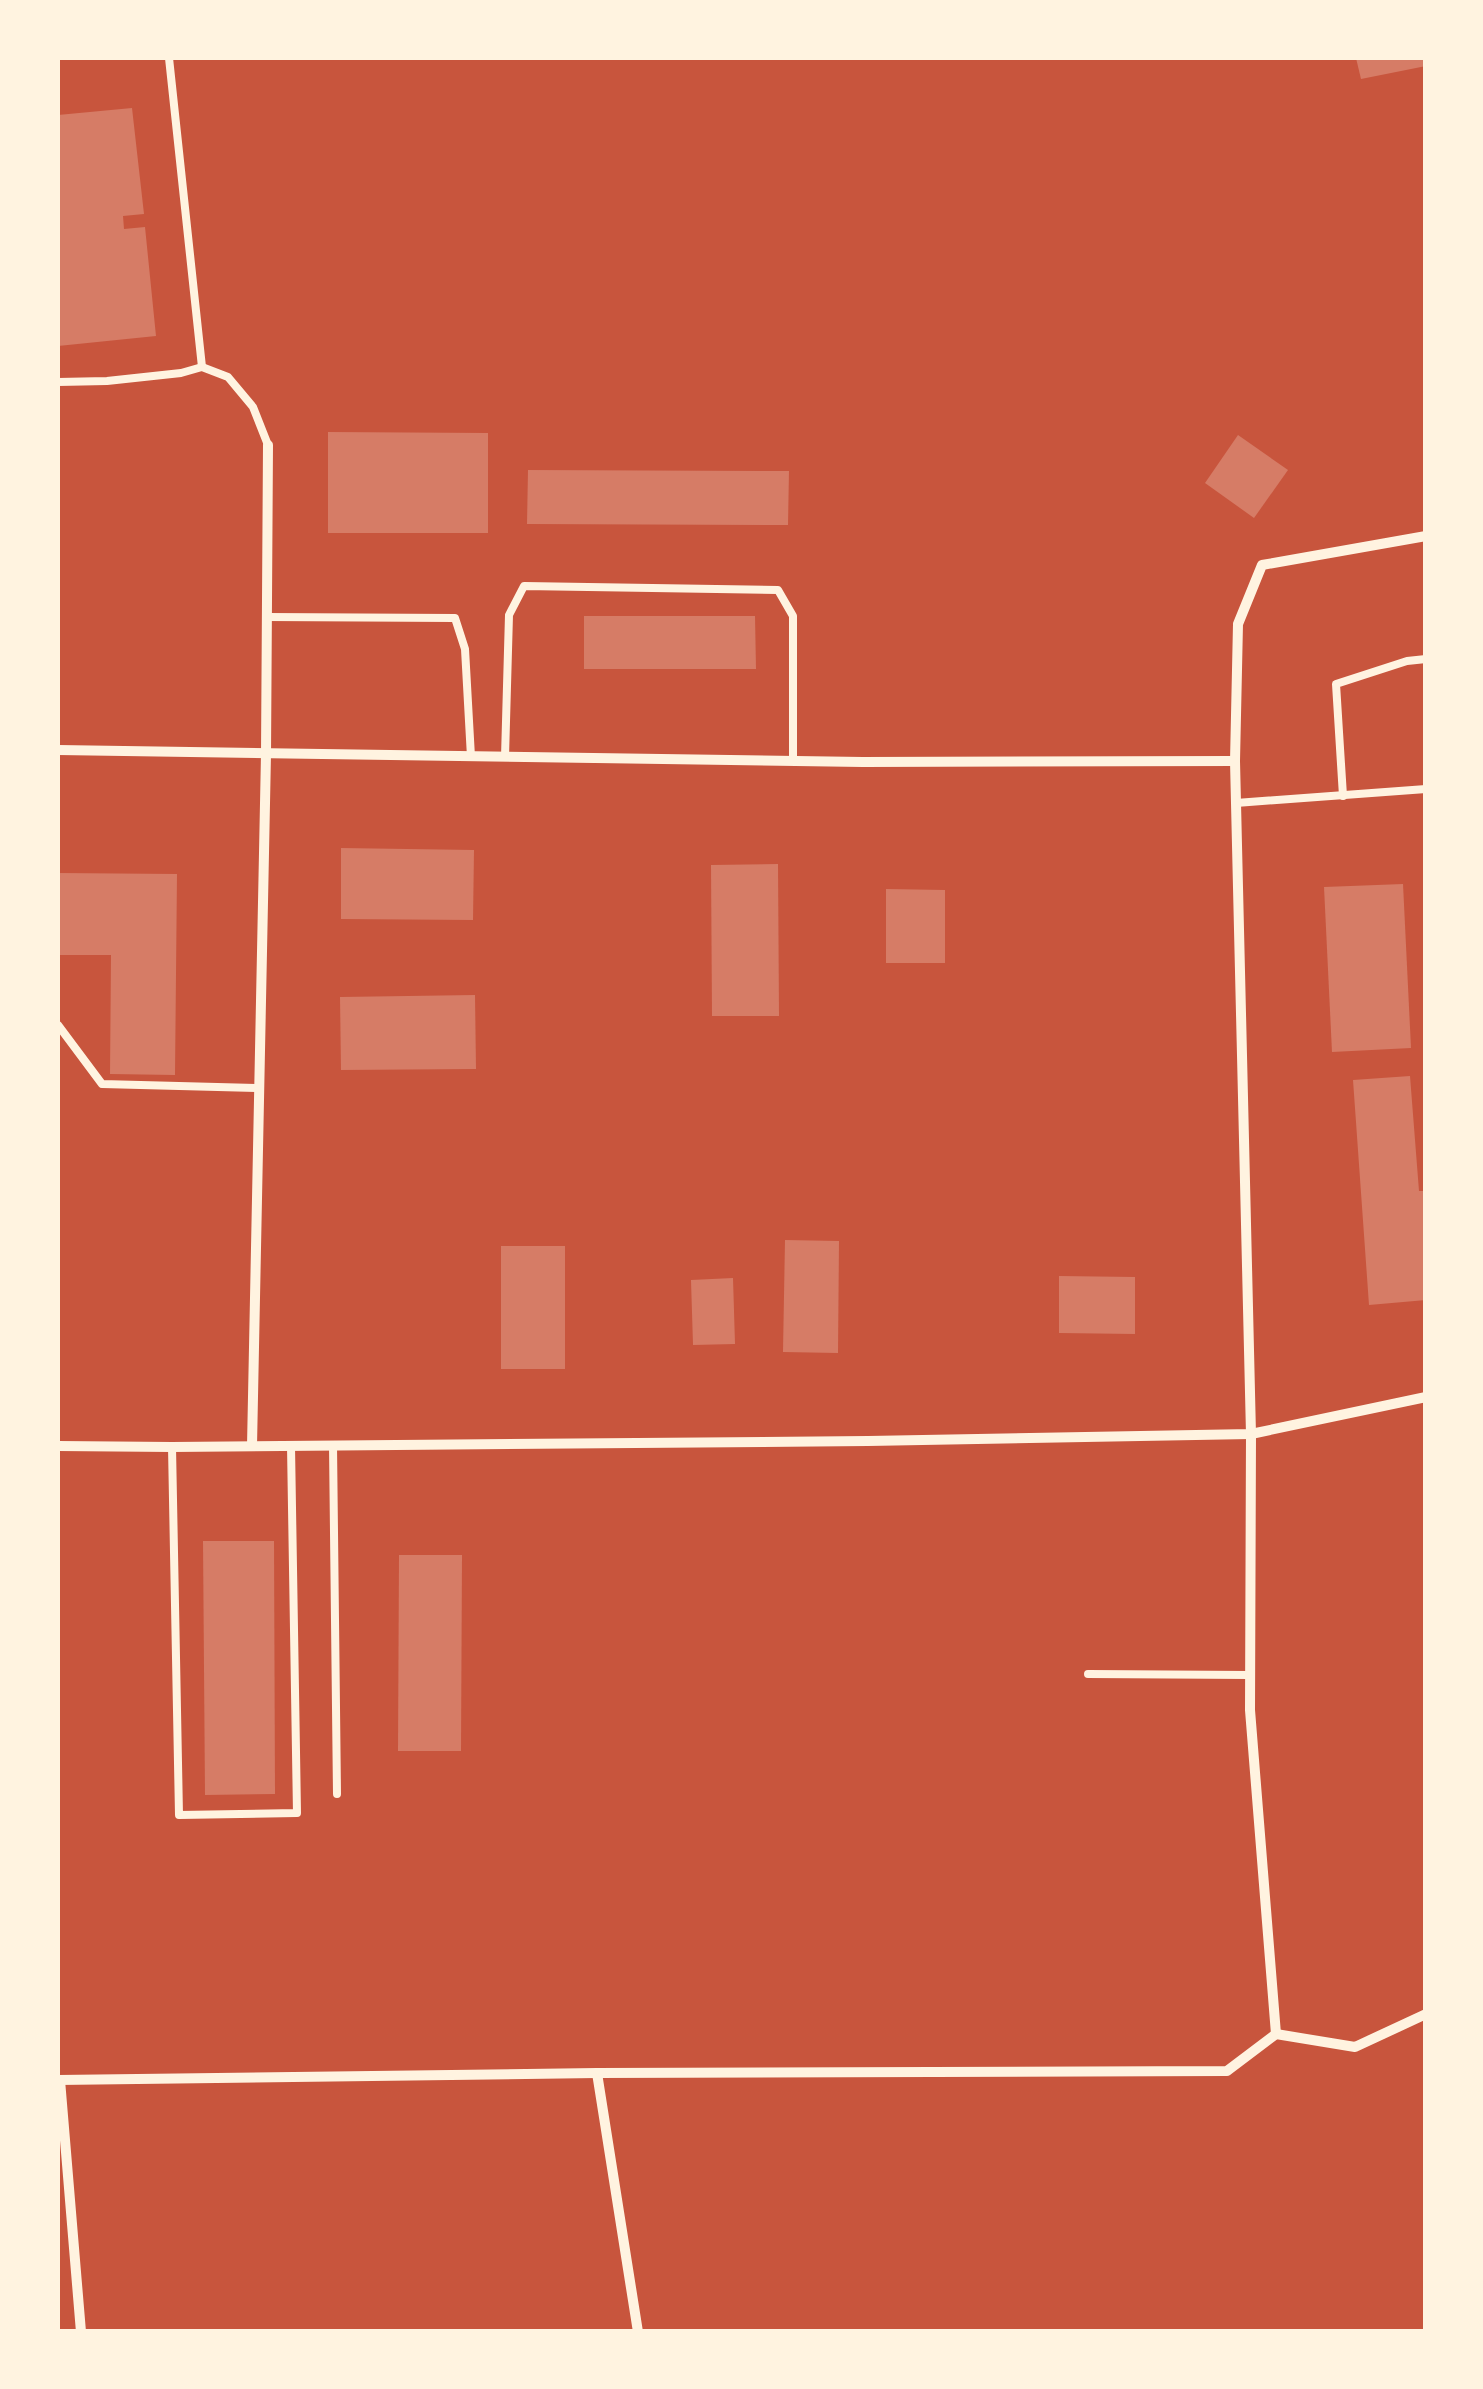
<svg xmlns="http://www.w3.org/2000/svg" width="1483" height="2389" viewBox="0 0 1483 2389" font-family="'Fira Sans Condensed',sans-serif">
<rect width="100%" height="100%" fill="#c8553d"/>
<g fill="#d67c66">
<path d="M1356,58H1426V66L1361,79Z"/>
<path d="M132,108L144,214L123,216L124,229L145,227L156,336L58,346V115Z"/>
<path d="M328,432L488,433V533H328Z"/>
<path d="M1238,435L1288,470L1254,518L1205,483Z"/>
<path d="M528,470L789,471L788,525L527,524Z"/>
<path d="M584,616H755L756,669H584Z"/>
<path d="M341,848L474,850L473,920L341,919Z"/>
<path d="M778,864L779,1016H712L711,865Z"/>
<path d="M58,873L177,874L175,1075L110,1074L111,955H58Z"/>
<path d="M1403,884L1411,1048L1332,1052L1324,887Z"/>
<path d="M886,889L945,890V963H886Z"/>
<path d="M475,995L476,1069L341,1070L340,997Z"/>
<path d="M1410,1076L1419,1191H1426V1300L1369,1305L1353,1080Z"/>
<path d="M785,1240L839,1241L838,1353L783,1352Z"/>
<rect x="501" y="1246" width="64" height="123"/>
<path d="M1059,1276L1135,1277V1334L1059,1333Z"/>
<path d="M733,1278L735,1344L693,1345L691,1280Z"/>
<path d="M203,1541H274L275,1794L205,1795Z"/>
<path d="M399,1555H462L461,1751H398Z"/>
</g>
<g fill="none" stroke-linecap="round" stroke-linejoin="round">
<g stroke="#fff3e0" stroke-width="8">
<path d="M169,58L202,367"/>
<path d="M58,382L107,381L181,373L202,367L228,377L253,407L268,445"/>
<path d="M266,617L455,618L465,649L471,757"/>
<path d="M505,757L509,615L524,586L778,590L793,616V761"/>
<path d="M1343,796L1336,684L1407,661L1426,659"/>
<path d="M1236,803L1426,789"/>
<path d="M58,1025L102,1084L258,1088"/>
<path d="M333,1445L337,1794"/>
<path d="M172,1447L179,1815L297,1813L291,1446"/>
<path d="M1088,1674L1250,1675"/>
</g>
<g stroke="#fff3e0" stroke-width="10">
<path d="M58,750L863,762L1235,761"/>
<path d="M58,1446L172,1447L868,1441L1251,1434L1426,1397"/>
<path d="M252,1446L266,754L268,445"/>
<path d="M1276,2034L1250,1710L1251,1434L1235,761L1238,624L1262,565L1426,536"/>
<path d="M1276,2034L1355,2047L1426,2014"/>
<path d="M597,2073L638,2332"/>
<path d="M58,2080L597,2073L1227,2071L1276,2034"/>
<path d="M60,2080L81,2332"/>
</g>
</g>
<rect width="1483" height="2389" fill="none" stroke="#fff3e0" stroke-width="120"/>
</svg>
